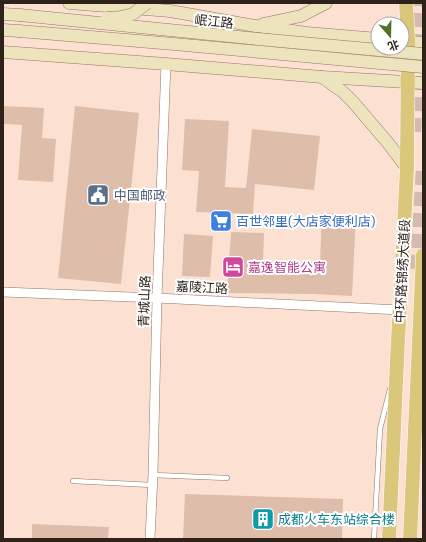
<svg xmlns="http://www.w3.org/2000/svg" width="426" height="542" viewBox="0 0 426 542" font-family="'Exo 2','Noto Sans SC',sans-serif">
<rect width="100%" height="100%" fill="#fce1d2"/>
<g fill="#debdab">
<path d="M3,106L44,108L42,138L56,139L53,182L18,180L22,125L3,124Z"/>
<path d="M75,106L139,113L121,284L58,278Z"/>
<path d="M185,119L229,121L225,187L246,188L252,129L320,136L314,190L255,184L253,214L196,212L199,171L182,170Z"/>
<path d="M322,213L356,215L352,296L313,294L227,293L231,232L264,233L263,262L320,263Z"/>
<path d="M184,234L213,236L210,277L182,276Z"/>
<path d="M185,494L343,499L342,539H183Z"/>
<path d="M32,524L109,527L108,539H32Z"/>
</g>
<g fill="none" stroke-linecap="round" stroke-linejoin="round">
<g stroke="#d3bbad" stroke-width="14" stroke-dasharray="14 7" stroke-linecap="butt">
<path d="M414,132L420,3"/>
<path d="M417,269L423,167"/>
</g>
<g stroke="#937565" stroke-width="5.5">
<g id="lane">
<path d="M153,475L227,478"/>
<path d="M73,481L152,485"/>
<path d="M374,539L380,429L390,389"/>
</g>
</g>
<g stroke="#937565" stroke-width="10">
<g id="street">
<path d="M3,292L157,298L400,310"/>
<path d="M150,539L153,475L157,298L166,64"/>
</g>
</g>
<g stroke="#937565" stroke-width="13">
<g id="secondary">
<path d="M69,3L170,11L256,26L307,33L378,39"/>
<path d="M3,14L20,15"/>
<path d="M263,24L301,16L326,3"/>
<path d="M3,30L19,31"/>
<path d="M402,41L423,43"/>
<path d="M3,52L166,64L322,77L423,83"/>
<path d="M322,77L343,92L353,102L388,143L407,168"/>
</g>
</g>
<g stroke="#fff" stroke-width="15">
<g id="primary">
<path d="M389,539L397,360L407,168L408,41L406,3"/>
<path d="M410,539L423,255"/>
</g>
</g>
<use href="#lane" stroke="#fff" stroke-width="4.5"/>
<use href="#street" stroke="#fff" stroke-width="9"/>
<use href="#secondary" stroke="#ede3bd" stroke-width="12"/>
<use href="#primary" stroke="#dac77b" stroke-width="14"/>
<g stroke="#937565" stroke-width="13" stroke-linecap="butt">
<g id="secondary-bridge">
<path d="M20,15L258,39L423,54"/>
<path d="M107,18L121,17L133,14L147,3"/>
<path d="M19,31L174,44L423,67"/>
</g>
</g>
<use href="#secondary-bridge" stroke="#ede3bd" stroke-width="12"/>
</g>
<defs>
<g id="civic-square" transform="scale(1.15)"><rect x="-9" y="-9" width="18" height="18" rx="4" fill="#5c6f8a" stroke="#fff"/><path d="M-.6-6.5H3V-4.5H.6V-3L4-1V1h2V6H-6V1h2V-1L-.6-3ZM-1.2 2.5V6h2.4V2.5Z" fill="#fff"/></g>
<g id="supermarket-square" transform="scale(1.15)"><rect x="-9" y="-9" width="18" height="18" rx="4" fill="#3f7fe0" stroke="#fff"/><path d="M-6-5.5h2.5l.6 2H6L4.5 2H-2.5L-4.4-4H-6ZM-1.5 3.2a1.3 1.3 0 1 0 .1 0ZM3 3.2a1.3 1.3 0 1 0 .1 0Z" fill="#fff"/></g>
<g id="hotel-square" transform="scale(1.15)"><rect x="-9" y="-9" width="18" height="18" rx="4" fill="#d1479c" stroke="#fff"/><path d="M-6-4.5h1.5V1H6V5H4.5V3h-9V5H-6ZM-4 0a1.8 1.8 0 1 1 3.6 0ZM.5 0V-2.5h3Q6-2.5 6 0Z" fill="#fff"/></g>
<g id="building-square" transform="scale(1.15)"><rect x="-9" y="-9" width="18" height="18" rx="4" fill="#0f9aa8" stroke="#fff"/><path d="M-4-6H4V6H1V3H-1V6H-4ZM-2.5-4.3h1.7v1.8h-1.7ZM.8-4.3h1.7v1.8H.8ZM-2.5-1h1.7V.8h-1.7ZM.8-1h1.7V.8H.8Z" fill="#fff"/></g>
</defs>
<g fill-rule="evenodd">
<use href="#civic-square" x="98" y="195"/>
<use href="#supermarket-square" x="221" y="221"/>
<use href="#hotel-square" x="233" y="267"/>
<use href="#building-square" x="263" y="519"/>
</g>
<g text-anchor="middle" stroke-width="4" stroke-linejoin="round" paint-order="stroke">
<g font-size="13" fill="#2e221b" stroke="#fff">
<text transform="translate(214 21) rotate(6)" y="5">岷江路</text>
<text transform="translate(402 271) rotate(-87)" y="5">中环路锦绣大道段</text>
<text transform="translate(202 287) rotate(3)" y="5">嘉陵江路</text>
<text transform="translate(144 301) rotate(-88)" y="5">青城山路</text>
</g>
<g font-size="13" fill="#4e5e75" stroke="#fff" text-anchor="start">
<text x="114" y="200">中国邮政</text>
</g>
<g font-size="13" fill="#366cbe" stroke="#fff" text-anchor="start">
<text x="236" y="226">百世邻里(大店家便利店)</text>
</g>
<g font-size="13" fill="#b23c85" stroke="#fff" text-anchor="start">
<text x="248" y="272">嘉逸智能公寓</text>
</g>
<g font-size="13" fill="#0d838f" stroke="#fff" text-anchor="start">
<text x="278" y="524">成都火车东站综合楼</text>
</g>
</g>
<rect width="426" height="542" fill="none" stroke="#2e221b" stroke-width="8"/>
<g transform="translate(390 36) rotate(160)"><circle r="19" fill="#ffffff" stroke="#aba7a4"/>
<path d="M0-3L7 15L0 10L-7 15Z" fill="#537228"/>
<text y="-6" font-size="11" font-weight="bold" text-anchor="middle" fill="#2e221b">北</text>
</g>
</svg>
